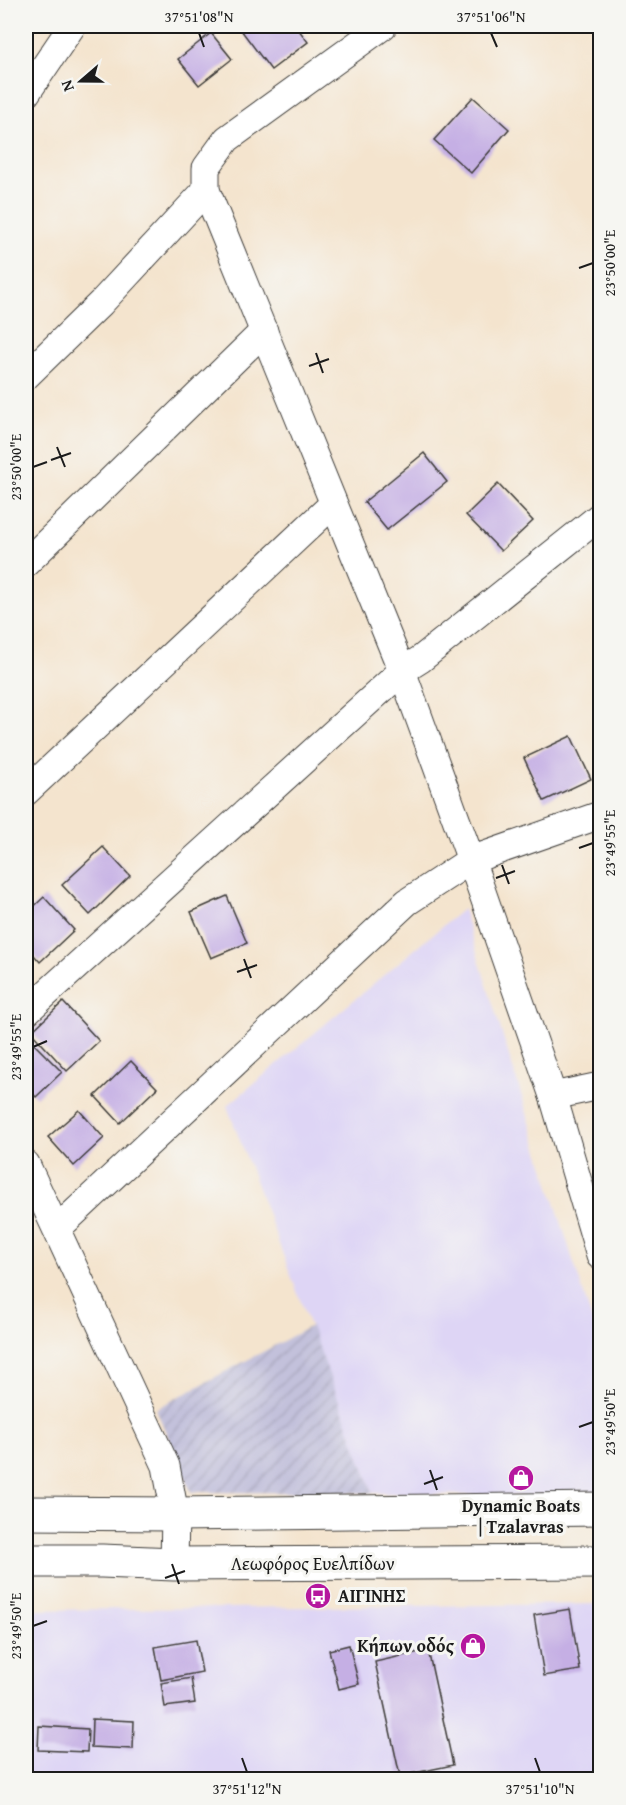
<svg xmlns="http://www.w3.org/2000/svg" width="626" height="1805" viewBox="0 0 626 1805" font-family="'Gentium Book Plus',serif">
<defs>
<pattern id="industrial-furrows" width="10" height="10" patternUnits="userSpaceOnUse" patternTransform="scale(1.5)"><rect width="10" height="10" fill="#c3c1db"/><path d="M-1 1l2-2M0 10L10 0M9 11l2-2" fill="none" stroke="#a7a5bb"/></pattern>
</defs>
<rect width="100%" height="100%" fill="#f6f6f2"/>
<filter id="ink" filterUnits="userSpaceOnUse"><feTurbulence type="fractalNoise" baseFrequency=".0167" numOctaves="2"/><feDisplacementMap in="SourceGraphic" scale="12" xChannelSelector="R" yChannelSelector="G"/><feConvolveMatrix kernelMatrix="1 2 1 2 8 2 1 2 1" color-interpolation-filters="sRGB"/></filter>
<filter id="wash" filterUnits="userSpaceOnUse"><feTurbulence type="fractalNoise" baseFrequency=".008" numOctaves="4" result="noise"/><feDisplacementMap in="SourceGraphic" scale="24" xChannelSelector="R" yChannelSelector="G"/><feGaussianBlur stdDeviation="1.35" result="paint"/><feColorMatrix in="noise" values="0 0 0 0 0 0 0 0 0 0 0 0 0 0 0 0 0 1.4 0 .05"/><feComposite in="paint" operator="in"/></filter>
<g filter="url(#wash)">
<rect width="100%" height="100%" fill="#f4e4ce"/>
<g fill="#ded5f5">
<path d="M463,909L600,1346V1498L373,1493L227,1106Z"/>
<path d="M600,1604V1779L68,1780L26,1774V1610Z"/>
</g>
<path fill="url(#industrial-furrows)" d="M311,1326L373,1493L191,1492L156,1409Z"/>
<g id="blocks">
<g fill="#c5afe4">
<path d="M238,26H296L308,42L271,70Z"/>
<path d="M211,33L232,59L199,85L178,59Z"/>
<path d="M473,97L509,129L471,173L434,140Z"/>
<path d="M424,453L447,482L387,530L364,502Z"/>
<path d="M498,484L533,521L501,551L466,515Z"/>
<path d="M571,736L591,779L544,801L524,758Z"/>
<path d="M103,847L130,876L90,915L62,885Z"/>
<path d="M227,896L247,943L211,958L191,912Z"/>
<path d="M44,897L74,930L40,962L26,946V914Z"/>
<path d="M63,1002L99,1041L67,1071L31,1032Z"/>
<path d="M30,1040L62,1072L36,1097L26,1087V1045Z"/>
<path d="M131,1061L157,1088L120,1123L95,1096Z"/>
<path d="M79,1110L104,1138L74,1166L48,1137Z"/>
<path d="M570,1609L580,1670L544,1676L534,1615Z"/>
<path d="M196,1640L202,1672L161,1680L155,1647Z"/>
<path d="M349,1645L359,1684L339,1689L329,1650Z"/>
<path d="M428,1650L453,1765L400,1776L375,1662Z"/>
<path d="M191,1678L195,1703L165,1707L161,1683Z"/>
<path d="M92,1719L134,1721L133,1749L91,1747Z"/>
<path d="M39,1726L88,1729L87,1752L38,1750Z"/>
</g>
</g>
</g>
<g filter="url(#ink)">
<use href="#blocks" fill-opacity="0" stroke="#3c3a37" stroke-width="1.5"/>
<g fill="none" stroke-linecap="round" stroke-linejoin="round">
<g stroke="#3c3a37" stroke-width="29">
<g id="minor">
<path d="M383,26L227,139L206,168V190L402,671L471,860L553,1096L600,1256"/>
<path d="M26,94L72,26"/>
<path d="M26,376L101,303L206,190"/>
<path d="M26,563L264,331"/>
<path d="M26,792L333,504"/>
<path d="M26,1012L402,671L421,659L600,516"/>
<path d="M553,1096L600,1086"/>
<path d="M26,1164L166,1466L175,1514L174,1564"/>
<path d="M57,1229L407,902L471,860L600,815"/>
</g>
</g>
<g stroke="#3c3a37" stroke-width="35">
<g id="primary">
<path d="M26,1513L175,1514L600,1509"/>
<path d="M26,1561H102L174,1564L600,1562"/>
</g>
</g>
<use href="#minor" stroke="#fff" stroke-width="27"/>
<use href="#primary" stroke="#fff" stroke-width="33"/>
</g>
</g>
<path fill="none" stroke="#1c1c1c" stroke-width="2" d="M199,33L204,47M491,33L497,47M579,268L593,263M316,353L323,373M309,366L329,359M57,447L65,467M51,460L71,453M33,467L47,462M579,848L593,843M502,865L509,884M496,878L515,871M244,959L251,978M237,972L257,965M33,1047L47,1041M579,1427L593,1422M430,1470L437,1490M424,1484L443,1477M172,1564L179,1584M165,1578L185,1571M33,1626L47,1621M242,1758L247,1772M535,1758L540,1772"/>
<defs>
<g id="shop-disc" transform="scale(1.35)"><circle r="9.5" fill="#b5179e" stroke="#f6f6f2"/><path d="M-5-2.5h2.3a2.7 3.5 0 0 1 5.4 0H5L5.5 6h-11ZM-1.5-2.5h3a1.5 2.3 0 0 0-3 0Z" fill="#fff"/></g>
<g id="bus-disc" transform="scale(1.35)"><circle r="9.5" fill="#b5179e" stroke="#f6f6f2"/><path d="M-5-6H5V4H4V6H2V4H-2V6H-4V4H-5ZM-3.5-4V0h7V-4ZM-3.5 1.2v1.5H-2V1.2ZM2 1.2v1.5H3.5V1.2Z" fill="#fff"/></g>
</defs>
<g fill-rule="evenodd">
<use href="#shop-disc" x="521" y="1478"/>
<use href="#bus-disc" x="318" y="1596"/>
<use href="#shop-disc" x="473" y="1646"/>
</g>
<g text-anchor="middle" stroke-width="6" stroke-linejoin="round" paint-order="stroke">
<g font-size="18" font-weight="bold" fill="#1c1c1c" stroke="#f6f6f2">
<text x="521" y="1512">Dynamic Boats<tspan x="521" dy="21">| Tzalavras</tspan></text>
<text x="338" y="1602" text-anchor="start">ΑΙΓΙΝΗΣ</text>
<text x="454" y="1652" text-anchor="end">Κήπων οδός</text>
</g>
<g font-size="18" fill="#1c1c1c" stroke="#f6f6f2">
<text x="313" y="1570">Λεωφόρος Ευελπίδων</text>
</g>
</g>
<rect width="626" height="1805" fill="none" stroke="#f6f6f2" stroke-width="66"/>
<g transform="translate(81 81) rotate(250)" stroke="#f6f6f2" stroke-width="4.5" paint-order="stroke">
<path d="M0-4.5L10 22L0 15L-10 22Z" fill="#1c1c1c"/>
<text y="-9" font-size="16" font-weight="bold" text-anchor="middle" fill="#1c1c1c">N</text>
</g>
<rect x="33" y="33" width="560" height="1739" fill="none" stroke="#1c1c1c" stroke-width="2"/>
<g font-size="15" text-anchor="middle" fill="#1c1c1c">
<text x="199" y="22">37°51'08"N</text>
<text x="491" y="22">37°51'06"N</text>
<text transform="translate(610 263) rotate(-90)" y="5">23°50'00"E</text>
<text transform="translate(16 467) rotate(-90)" y="5">23°50'00"E</text>
<text transform="translate(610 843) rotate(-90)" y="5">23°49'55"E</text>
<text transform="translate(16 1047) rotate(-90)" y="5">23°49'55"E</text>
<text transform="translate(610 1422) rotate(-90)" y="5">23°49'50"E</text>
<text transform="translate(16 1626) rotate(-90)" y="5">23°49'50"E</text>
<text x="247" y="1794">37°51'12"N</text>
<text x="540" y="1794">37°51'10"N</text>
</g>
</svg>
